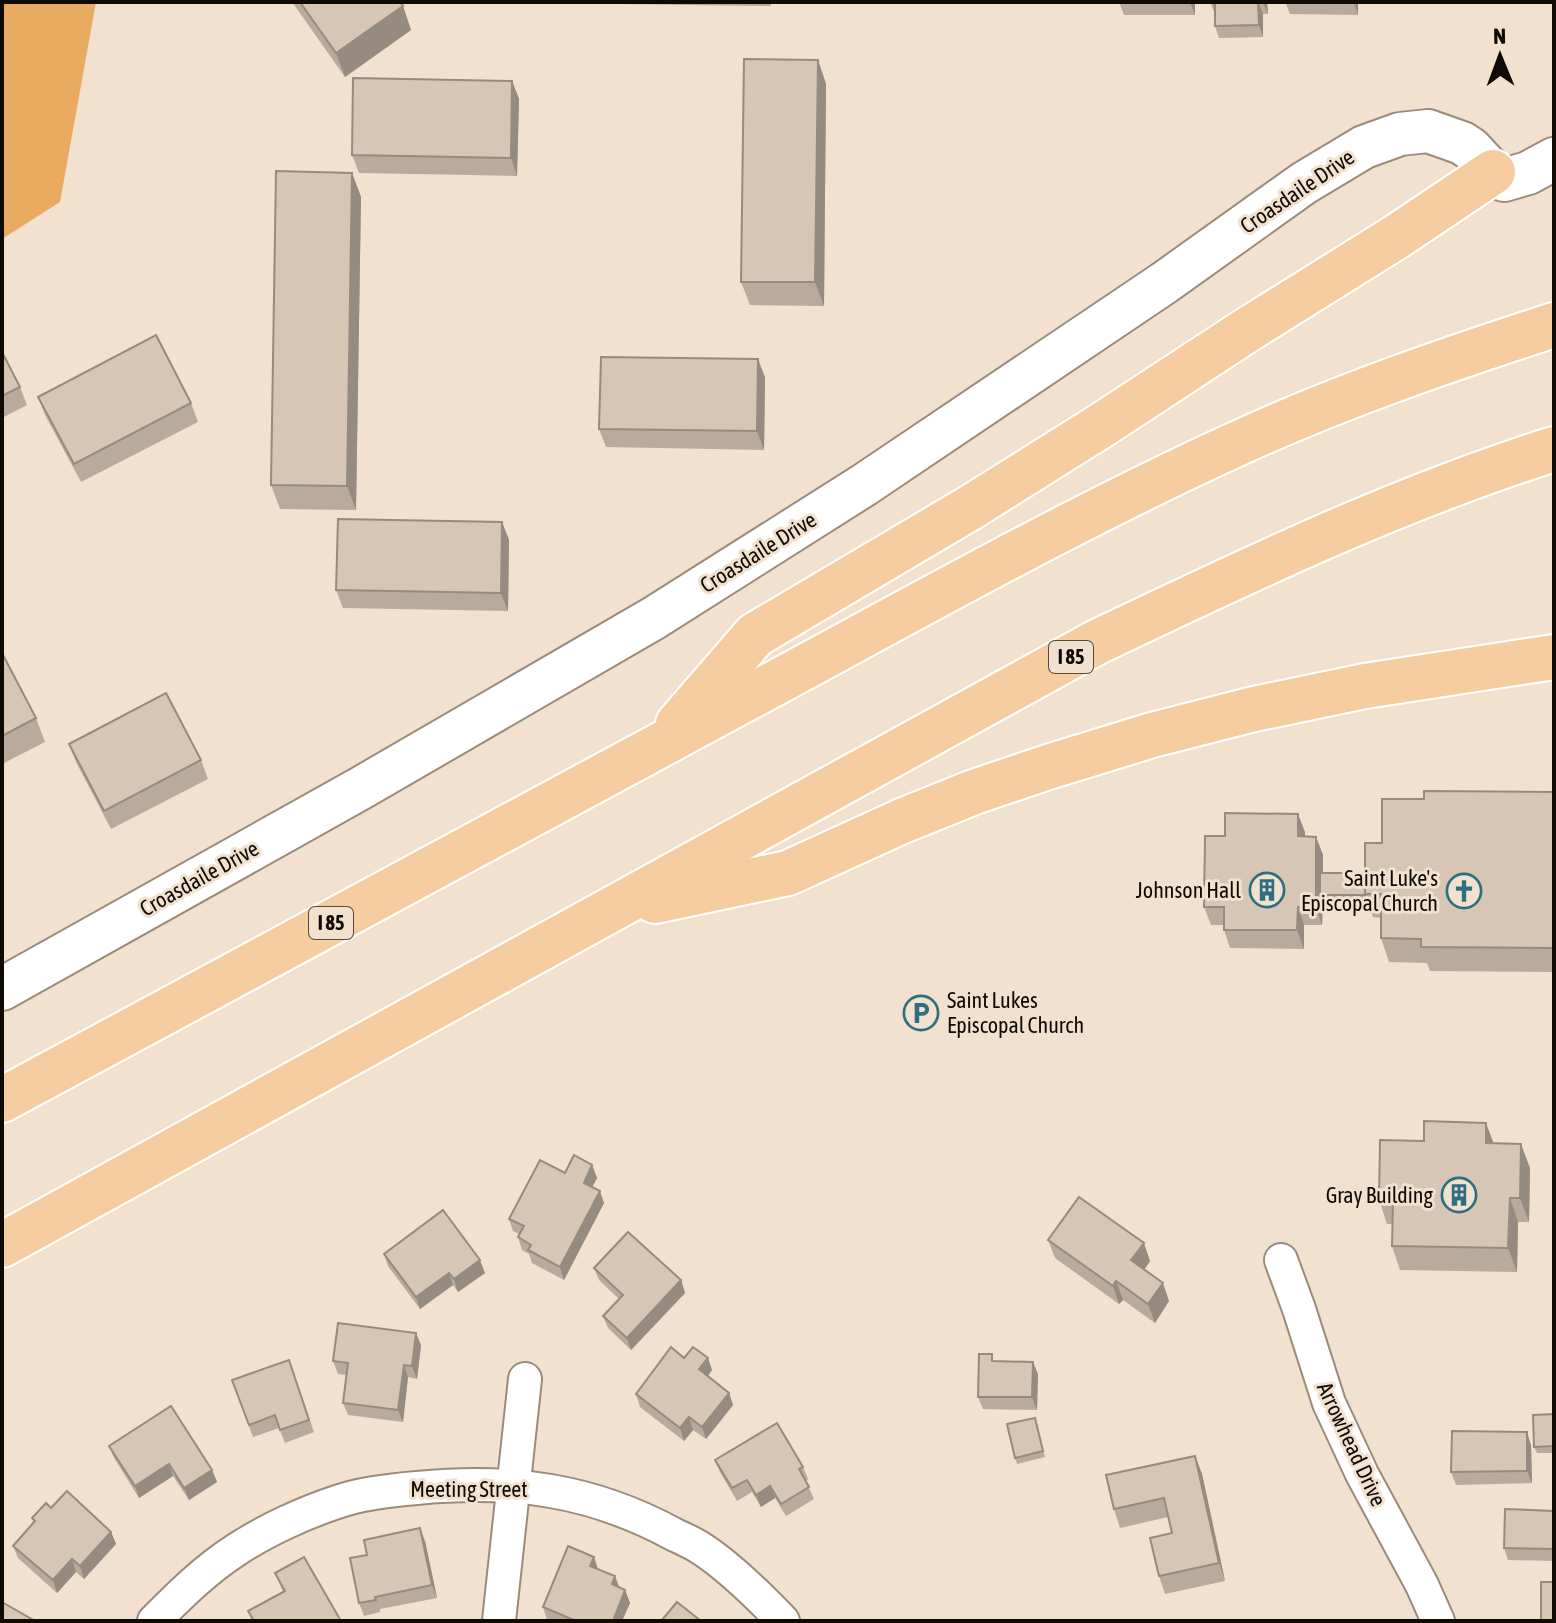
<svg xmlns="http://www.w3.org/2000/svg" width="1556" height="1623" viewBox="0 0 1556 1623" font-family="'Asap Condensed',sans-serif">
<rect width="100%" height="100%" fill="#f2e1ce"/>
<path fill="#e9aa61" d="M2,2H96L60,202L2,239Z"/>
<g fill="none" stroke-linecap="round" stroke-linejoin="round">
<g stroke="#9b8b7a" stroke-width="36">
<g id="minor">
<path d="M1281,1260L1299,1309L1329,1403L1362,1474L1422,1585L1438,1621"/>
<path d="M154,1621C180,1595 205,1570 236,1550C266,1530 306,1512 340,1501C364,1493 392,1490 417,1488C512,1479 591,1489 675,1535C684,1539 693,1543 702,1549C731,1568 759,1596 783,1621"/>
<path d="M499,1621L525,1379"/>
</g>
</g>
<g stroke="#9b8b7a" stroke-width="46">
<path id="tertiary" d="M2,989L361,788L654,618L864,485L1164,283L1304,183L1364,147L1400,134L1428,131L1462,143L1471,149L1496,176L1504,180L1528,173L1554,159"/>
</g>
<g stroke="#fff" stroke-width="48">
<g id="motorway">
<path d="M678,724L755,635L973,506L1102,425L1247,330L1396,237L1493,172"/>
<path d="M655,901L788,873L902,821L974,792L1048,767L1152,735L1254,709L1365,686L1554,657"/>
<path d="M2,1100C247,967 494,835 740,702C906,613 1071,519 1243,441C1344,395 1449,359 1554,325"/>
<path d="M2,1245L1097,642C1246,571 1396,499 1554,449"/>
</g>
</g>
<use href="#minor" stroke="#fff" stroke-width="32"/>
<use href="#tertiary" stroke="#fff" stroke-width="42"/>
<use href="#motorway" stroke="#f6cda0" stroke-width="44"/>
</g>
<g fill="#b9aa9b">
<path d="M292,2H400L403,6L411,30L345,77Z"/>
<path d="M613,2H771V6L614,4Z"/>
<path d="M1119,2H1195V15H1124Z"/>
<path d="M1210,2H1267L1268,14H1263V37L1219,38L1215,26V14Z"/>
<path d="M1285,2H1358V15L1290,14Z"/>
<path d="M818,60L826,84L824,306L750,305L741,282Z"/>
<path d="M512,81L519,99L517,176L359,173L352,155Z"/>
<path d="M352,173L361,197L356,510L280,509L271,485Z"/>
<path d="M2,352L20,387L27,405L2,418Z"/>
<path d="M765,377L764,450L606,447L599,429Z"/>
<path d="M38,397L191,403L198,422L81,482L45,415Z"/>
<path d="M502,522L509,540L508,611L343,608L336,590Z"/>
<path d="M2,653L36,718L45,742L2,764Z"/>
<path d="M69,744L201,760L208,779L111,829L76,762Z"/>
<path d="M1554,792V972L1430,971L1427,963L1389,962L1381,938V918L1373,917L1368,902L1323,901L1322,925H1304V949L1230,948L1224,930V925H1211L1204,907L1225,836L1305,832V836L1316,837L1323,855V873H1365L1382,843L1424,799Z"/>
<path d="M1493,1143L1530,1168L1529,1222H1518L1517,1272L1400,1270L1392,1246V1224H1387L1379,1200Z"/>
<path d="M592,1165L597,1178L592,1187L604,1203L564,1280L532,1263L529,1254L522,1250L518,1237L519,1234L513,1231L509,1219L565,1173Z"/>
<path d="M1048,1240L1150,1261L1144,1270L1169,1301L1155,1323L1123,1300L1119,1304L1055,1258Z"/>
<path d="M384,1254L485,1273L458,1292L453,1285L420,1309L388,1266Z"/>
<path d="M594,1268L681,1280L685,1293L631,1350L608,1328L603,1316L619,1299L599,1280Z"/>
<path d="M421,1345L417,1379L408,1377L403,1422L348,1415L343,1403L347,1375L338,1374L333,1361Z"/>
<path d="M684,1358L712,1370L708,1376L729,1393L733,1405L706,1439L693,1430L684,1441L640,1407L636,1394Z"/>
<path d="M289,1360L314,1432L285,1443L279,1428L253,1437L232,1380Z"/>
<path d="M995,1361L1038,1374L1037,1410L983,1409L978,1397Z"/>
<path d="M1554,1414V1453H1537L1534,1447Z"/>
<path d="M1037,1424L1045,1457L1017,1464L1015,1458Z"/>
<path d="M1531,1445L1532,1483L1456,1485L1451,1472Z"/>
<path d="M109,1446L212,1470L217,1482L189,1500L173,1476L139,1498L114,1458Z"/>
<path d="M1195,1456L1202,1474L1225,1581L1165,1594L1159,1576L1172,1533L1168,1517L1120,1528L1114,1509Z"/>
<path d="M715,1460L803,1467L808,1479L806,1481L814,1499L786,1516L775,1498L761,1507L752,1492L737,1501L720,1472Z"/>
<path d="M51,1508L111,1532L116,1544L84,1579L76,1572L57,1593L18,1558L13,1546L34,1523L32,1518Z"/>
<path d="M1554,1511V1561L1508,1560L1504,1548Z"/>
<path d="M425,1541L437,1598L380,1609V1612L364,1616L359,1603L367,1555Z"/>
<path d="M598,1569L619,1588L625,1590L630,1603L622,1621H550L547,1620L543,1607Z"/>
<path d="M275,1573L341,1621H252L248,1611L283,1592Z"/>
</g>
<g fill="#968b7e">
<path d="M1190,2H1195V15Z"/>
<path d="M1258,2L1263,14V37L1259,25Z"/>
<path d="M1263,2H1267L1268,14Z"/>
<path d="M1354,2H1358V15Z"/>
<path d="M403,6L411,30L345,77L336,53Z"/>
<path d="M818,60L826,84L824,306L815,282Z"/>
<path d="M512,81L519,99L517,176L511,158Z"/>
<path d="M352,173L361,197L356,510L347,486Z"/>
<path d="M758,359L765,377L764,450L757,431Z"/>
<path d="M502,522L509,540L508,611L501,593Z"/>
<path d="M1298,814L1305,832V855L1298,836Z"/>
<path d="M1316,837L1323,855V895H1320L1323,901L1322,925L1316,907Z"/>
<path d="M1298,907L1304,925V949L1297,930Z"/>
<path d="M1486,1123L1495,1147L1486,1143Z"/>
<path d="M1521,1144L1530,1168L1529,1222L1520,1198Z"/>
<path d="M592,1165L597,1178L588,1195L584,1183Z"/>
<path d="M600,1191L604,1203L564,1280L560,1267Z"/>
<path d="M1510,1198L1518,1222L1517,1272L1508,1248Z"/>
<path d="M1144,1243L1150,1261L1138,1279L1131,1260Z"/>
<path d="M480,1260L485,1273L458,1292L454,1279Z"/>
<path d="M449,1273L453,1285L420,1309L416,1297Z"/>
<path d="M681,1280L685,1293L631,1350L627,1338Z"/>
<path d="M1116,1281L1123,1300L1119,1304L1113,1286Z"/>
<path d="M1163,1283L1169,1301L1155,1323L1148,1304Z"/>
<path d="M416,1333L421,1345L417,1379L412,1366Z"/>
<path d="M708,1358L712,1370L703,1382L699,1369Z"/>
<path d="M1033,1362L1038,1374L1037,1410L1032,1397Z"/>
<path d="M404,1365L408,1377L403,1422L398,1410Z"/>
<path d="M729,1393L733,1405L706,1439L702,1427Z"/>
<path d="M689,1417L693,1430L684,1441L680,1428Z"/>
<path d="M1527,1432L1531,1445L1532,1483L1527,1471Z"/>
<path d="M1195,1456L1202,1474L1225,1581L1219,1563Z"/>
<path d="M169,1464L173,1476L139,1498L135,1486Z"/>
<path d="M212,1470L217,1482L189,1500L184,1488Z"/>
<path d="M770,1486L775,1498L761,1507L756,1495Z"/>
<path d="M420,1528L425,1541L437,1598L432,1585Z"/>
<path d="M111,1532L116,1544L84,1579L80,1566Z"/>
<path d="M594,1557L598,1569L590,1566Z"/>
<path d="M72,1559L76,1572L57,1593L53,1580Z"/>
<path d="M615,1576L620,1589L612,1584Z"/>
<path d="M625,1590L630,1603L622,1621H613Z"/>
</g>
<g fill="#d7c6b4" stroke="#968b7e" stroke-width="2">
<path d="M300,2H400L403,6L336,53Z"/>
<path d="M1210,2H1263H1258L1259,25L1215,26V2Z"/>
<path d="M744,59L818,60L815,282H741Z"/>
<path d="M353,78L512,81L511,158L352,155Z"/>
<path d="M276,171L352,173L347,486L271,485Z"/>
<path d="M156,335L191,403L74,464L38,397Z"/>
<path d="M2,352L20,387L2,396Z"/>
<path d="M601,357L758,359L757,431L599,429Z"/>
<path d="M338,519L502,522L501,593L336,590Z"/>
<path d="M2,653L36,718L2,736Z"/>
<path d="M166,693L201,760L104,811L69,744Z"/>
<path d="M1424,791L1554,792V948L1421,947V939L1381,938V894H1365V843H1382V799H1424Z"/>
<path d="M1225,813L1298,814V836L1316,837V907H1298L1297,930H1224V907H1204L1205,836H1225Z"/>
<rect x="1320" y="873" width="45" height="22"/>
<path d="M1424,1121L1486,1123V1143L1521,1144L1520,1198H1510L1508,1248L1392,1246L1393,1200H1379L1380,1140L1424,1141Z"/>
<path d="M574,1155L592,1165L584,1183L600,1191L560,1267L528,1250L531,1245L518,1237L524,1226L509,1219L540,1160L565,1173Z"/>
<path d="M1079,1197L1144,1243L1131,1260L1163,1283L1148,1304L1116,1281L1113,1286L1048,1240Z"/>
<path d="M443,1210L480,1260L454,1279L449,1273L416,1297L384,1254Z"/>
<path d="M628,1232L681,1280L627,1338L603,1316L623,1295L594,1268Z"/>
<path d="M338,1323L416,1333L412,1366L404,1365L398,1410L343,1403L348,1363L333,1361Z"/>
<path d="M671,1347L684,1358L693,1347L708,1358L699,1369L729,1393L702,1427L689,1417L680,1428L636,1394Z"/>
<path d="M979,1354H992V1361L1033,1362L1032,1397H978Z"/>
<path d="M289,1360L309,1420L280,1430L275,1415L249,1425L232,1380Z"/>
<path d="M171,1406L212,1470L184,1488L169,1464L135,1486L109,1446Z"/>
<path d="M1554,1414V1446L1534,1447L1533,1415Z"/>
<path d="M1035,1418L1043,1451L1015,1458L1007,1424Z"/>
<path d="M777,1423L803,1467L799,1469L809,1487L781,1504L770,1486L756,1495L747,1480L732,1488L715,1460Z"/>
<path d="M1452,1431L1527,1432V1471L1451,1472Z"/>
<path d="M1195,1456L1219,1563L1159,1576L1150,1538L1172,1533L1164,1498L1114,1509L1106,1475Z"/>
<path d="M67,1491L111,1532L80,1566L72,1559L53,1580L13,1546L35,1521L32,1518L46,1503L51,1508Z"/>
<path d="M1505,1509L1554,1511V1549L1504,1548Z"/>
<path d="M420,1528L432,1585L375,1597L376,1600L359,1603L350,1558L367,1555L364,1540Z"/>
<path d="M568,1546L594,1557L590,1566L615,1576L612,1584L625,1590L613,1621H576L543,1607Z"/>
<path d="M304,1557L341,1621H254L248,1611L285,1591L275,1573Z"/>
<rect x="1541" y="1582" width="13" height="39"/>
<path d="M2,1602L35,1621H2Z"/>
<path d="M677,1602L701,1621H661Z"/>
</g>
<defs>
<g id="building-ring" transform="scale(1.8)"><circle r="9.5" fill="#f2e1ce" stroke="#2d6f81" stroke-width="1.5"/><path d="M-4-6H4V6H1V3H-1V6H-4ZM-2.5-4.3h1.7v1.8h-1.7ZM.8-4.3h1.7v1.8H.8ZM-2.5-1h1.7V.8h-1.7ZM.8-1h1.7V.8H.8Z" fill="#2d6f81"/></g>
<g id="church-ring" transform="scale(1.8)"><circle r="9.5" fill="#f2e1ce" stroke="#2d6f81" stroke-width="1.5"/><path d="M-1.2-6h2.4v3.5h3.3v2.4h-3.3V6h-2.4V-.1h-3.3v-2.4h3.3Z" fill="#2d6f81"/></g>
<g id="parking-ring" transform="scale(1.8)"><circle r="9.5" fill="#f2e1ce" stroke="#2d6f81" stroke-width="1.5"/><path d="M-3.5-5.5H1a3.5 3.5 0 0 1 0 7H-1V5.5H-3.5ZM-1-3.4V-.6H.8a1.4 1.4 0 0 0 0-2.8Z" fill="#2d6f81"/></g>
</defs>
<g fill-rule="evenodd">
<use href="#building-ring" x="1267" y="890"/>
<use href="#church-ring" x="1464" y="891"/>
<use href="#parking-ring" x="921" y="1013"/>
<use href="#building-ring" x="1459" y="1195"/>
</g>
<g text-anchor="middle" stroke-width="6" stroke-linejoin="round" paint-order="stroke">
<g fill="#f2e1ce" stroke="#544a41" stroke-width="2">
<rect x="1049" y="641" width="44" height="32" rx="6"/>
<rect x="309" y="907" width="44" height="32" rx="6"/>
</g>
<g font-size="20" font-weight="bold" fill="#100a05">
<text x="1071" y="664">I 85</text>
<text x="331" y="930">I 85</text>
</g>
<g font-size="22" fill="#100a05" stroke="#f2e1ce">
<text transform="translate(1297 191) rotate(-34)" y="8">Croasdaile Drive</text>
<text transform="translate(758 552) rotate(-32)" y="8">Croasdaile Drive</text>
<text transform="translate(199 878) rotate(-29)" y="8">Croasdaile Drive</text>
<text transform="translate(1352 1444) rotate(65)" y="8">Arrowhead Drive</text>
<text x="469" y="1497">Meeting Street</text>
</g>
<g font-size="22" fill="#100a05" stroke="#f2e1ce" text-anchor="end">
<text x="1438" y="886">Saint Luke's<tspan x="1438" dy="25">Episcopal Church</tspan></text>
<text x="1241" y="898">Johnson Hall</text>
<text x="947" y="1008" text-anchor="start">Saint Lukes<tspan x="947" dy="25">Episcopal Church</tspan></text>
<text x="1433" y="1203">Gray Building</text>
</g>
</g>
<rect width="1556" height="1623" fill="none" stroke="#100a05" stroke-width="8"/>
<g transform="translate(1500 56) rotate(359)" stroke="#f2e1ce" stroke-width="6" paint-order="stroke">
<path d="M0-6L14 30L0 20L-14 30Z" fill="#100a05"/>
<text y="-12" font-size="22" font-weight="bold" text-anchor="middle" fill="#100a05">N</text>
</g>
</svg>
